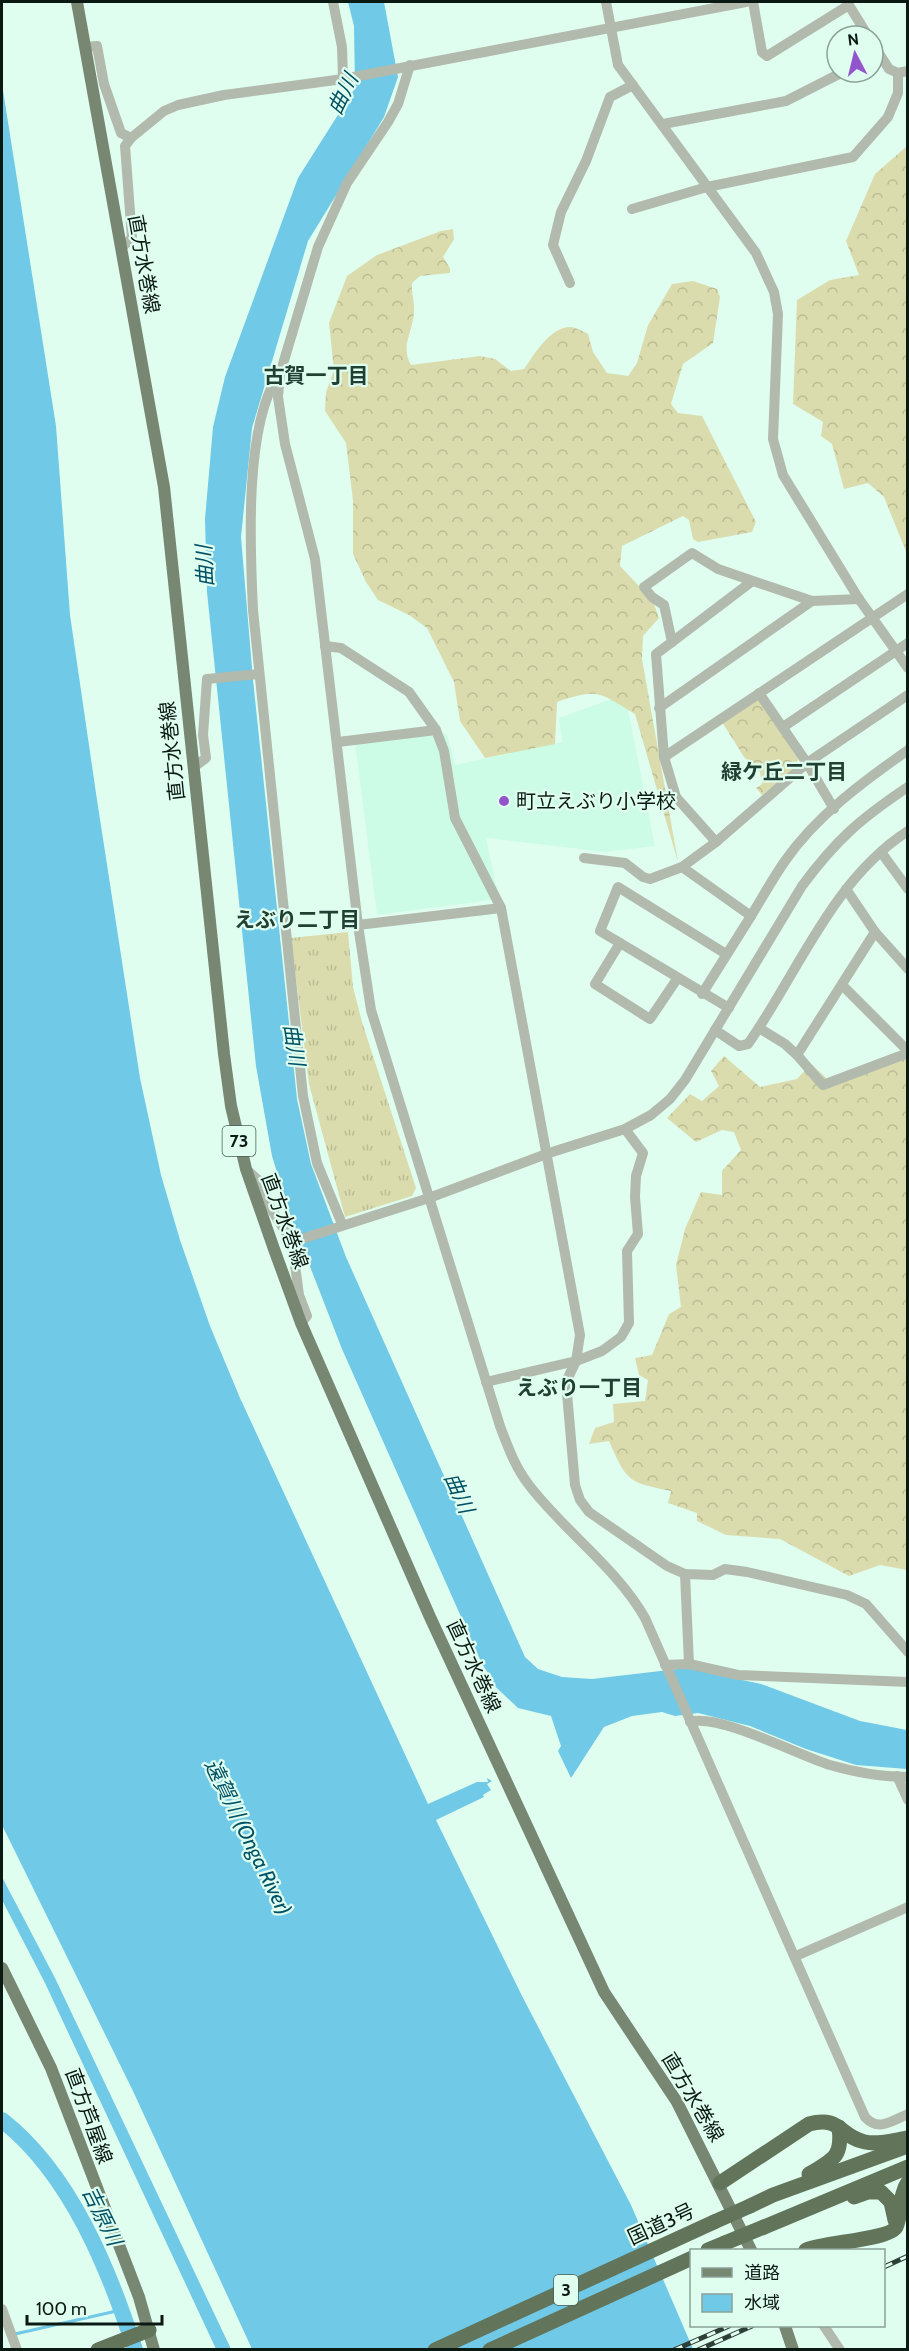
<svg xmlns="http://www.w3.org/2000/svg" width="909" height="2351" viewBox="0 0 909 2351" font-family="Cabin,'Noto Sans JP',sans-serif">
<defs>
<pattern id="grass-tufts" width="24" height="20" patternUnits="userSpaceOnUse" patternTransform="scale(1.5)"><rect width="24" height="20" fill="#dadcad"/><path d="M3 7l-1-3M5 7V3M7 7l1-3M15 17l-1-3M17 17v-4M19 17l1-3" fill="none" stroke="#babc94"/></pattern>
<pattern id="forest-crowns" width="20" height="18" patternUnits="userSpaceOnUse" patternTransform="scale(1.5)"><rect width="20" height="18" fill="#dadcad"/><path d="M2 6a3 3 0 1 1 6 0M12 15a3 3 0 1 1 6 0" fill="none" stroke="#babc94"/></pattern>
</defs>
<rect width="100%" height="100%" fill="#e0fef0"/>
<path fill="#cdfce6" d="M625,694L655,846L605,852L486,838L499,899L377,915L355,743L447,734L455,765L562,742L559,718Z"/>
<path fill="url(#grass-tufts)" d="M348,932L353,987L362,1022L416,1188L412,1196L345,1217L309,1084L291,938Z"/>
<g fill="url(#forest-crowns)">
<path d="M907,146V554L884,497L868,483L844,489L832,444L821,436L823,422L793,404L797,300L830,280L859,275L846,241L875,174Z"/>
<path d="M453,229L454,239L443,257L450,268V273L420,276L412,283C411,293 415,303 414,312C413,332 400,346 411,365L480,356L495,359L511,371L524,369C534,355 550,327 570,327C575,327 583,331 588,334L593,352L607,373L628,376L637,363L648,325L672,284L693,281L717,289L720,297L713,343L683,364L671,404L678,413L702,416L756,522L752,532L698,542L693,539L689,520L683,516L622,546L620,566L653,601L659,618L643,636L642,659L678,862L635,714C598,692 599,688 557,702L555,744L485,758L460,721L454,682L427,628L409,615L378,600L366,582L353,554V501L346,443L325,411L326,392L334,370L329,323L347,276L377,255L441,231Z"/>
<path d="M754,700H759L798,759L797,767L762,795L756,788L762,784L760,772L744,757L722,722Z"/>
<path d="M724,1056L760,1087L797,1079L811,1064L834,1085L907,1057V1570L880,1565L849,1576L780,1539L726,1535L697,1521V1513L668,1503L671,1491C628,1482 627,1482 609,1441L589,1444L595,1428L614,1422L613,1404L645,1401L648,1380L639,1375L635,1358L652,1355L669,1314L681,1307L676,1265L685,1229L701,1192L722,1195V1171L741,1150L734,1132L722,1130L696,1142L667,1118L690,1094L702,1101L719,1086L711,1071Z"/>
</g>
<g fill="#70c9e6">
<path d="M348,2H384L398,77L384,117L308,241L252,428L241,537L253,680L297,1099L311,1164L346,1257L525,1657L538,1669L562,1677L592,1679L686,1668L761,1684L860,1721L907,1730V1769L856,1765L806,1749L750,1726L698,1713L675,1716L662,1712L632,1716L604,1727L571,1778L558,1751L561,1746L551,1716L518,1708L484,1676L488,1673L482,1664L342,1349L292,1220L272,1156L256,1066L207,592L205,519L213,427L225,377L298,178L355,88L354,26Z"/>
<path d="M2,84L56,426L70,615L97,800L140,1078L161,1175L180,1240L210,1326L240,1398L428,1804L477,1782H488L487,1778L492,1781L487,1784L491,1790L483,1795L484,1797L436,1820L522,1996L631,2205L693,2349H252L132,2089L2,1825Z"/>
<path d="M2,1877L55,1978L231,2349H216L45,1983L2,1900Z"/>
</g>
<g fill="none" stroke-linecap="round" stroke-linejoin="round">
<path stroke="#70c9e6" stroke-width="3" d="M15,2334L121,2310"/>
<path stroke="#70c9e6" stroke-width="16" d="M2,2120C70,2173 109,2269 135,2350"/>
<g stroke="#b1baad" stroke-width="10">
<path d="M333,2L342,47L343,79"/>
<path d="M606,2L618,65L756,253L774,292L778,314L773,439L783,475L859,599L908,668"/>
<path d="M753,2L762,52L767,56L849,5"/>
<path d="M847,2L868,36"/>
<path d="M873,44L889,69L898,73L908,71"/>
<path d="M85,47L97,46L104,84L121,133L131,138"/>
<path d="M410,65L398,104L388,122L347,183L318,247L280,374L278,397L285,444L315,559L358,925L371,1010L500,1426C508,1447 515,1467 529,1485C564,1531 616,1567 645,1618L865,2117C878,2132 892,2121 908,2114"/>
<path d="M663,124L786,101L843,72"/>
<path d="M632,209L707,187L853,157L888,117L898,93V73"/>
<path d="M121,248L132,238L125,146L131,138L164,111L178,105L224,95L343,79L746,2"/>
<path d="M570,283L553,245L561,212L586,161L610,97L633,85"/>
<path d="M279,374C244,425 250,548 253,610L303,1096L317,1163L342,1224"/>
<path d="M672,642L751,582"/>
<path d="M325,646L341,648L409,692L436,730L444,751L455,818L501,908L580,1335L576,1361L566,1382L575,1485L580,1500L589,1512L667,1566L685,1574L713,1575L725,1569L747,1572L847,1595L866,1604L908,1652"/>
<path d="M759,693L807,763L834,809"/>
<path d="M659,708L812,601"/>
<path d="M783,727L908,643"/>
<path d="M338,742L436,730"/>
<path d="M664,757L908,594"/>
<path d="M194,767L206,758L203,735L207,679L259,674"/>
<path d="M716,842L676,797L664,757L656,654L672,642L664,605L652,597L644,587L692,553L718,569L812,601L859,599"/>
<path d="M881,852L908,889"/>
<path d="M584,858L625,863L643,877L650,879L682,867L716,842L807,763L908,695"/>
<path d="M682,867L751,916C762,898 773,878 785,861C816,816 864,781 908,750"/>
<path d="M846,889L875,932L908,969"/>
<path d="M358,925L501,908"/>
<path d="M875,932L797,1055L823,1085L908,1053"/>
<path d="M620,943L595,984L650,1019L677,979"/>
<path d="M726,954L618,887L600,931L729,1008"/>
<path d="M842,985L908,1051"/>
<path d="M702,994L751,916"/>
<path d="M759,1028L785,1044L797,1055"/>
<path d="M715,1030L739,1046L748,1044C798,973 832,880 908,831"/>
<path d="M246,1169L258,1180L268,1204L292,1242L299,1295L307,1316L301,1323"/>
<path d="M292,1242L429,1198L549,1153L625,1129L651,1115L670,1099L685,1080L802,886C836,840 860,819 908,787"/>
<path d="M486,1382L576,1361L602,1351L621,1337L629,1323L627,1251L638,1234L635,1197L636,1176L643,1153L625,1129"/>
<path d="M685,1574L689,1664"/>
<path d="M665,1665L689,1664L738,1675L908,1682"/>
<path d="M690,1722C718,1713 798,1755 830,1765C854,1772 883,1777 908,1777"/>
<path d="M897,1776L908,1800"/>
<path d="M796,1956L908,1907"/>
<path d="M2,2309L17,2350"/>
<path d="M824,2326L840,2350"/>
</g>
<g stroke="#778771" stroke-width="12">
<path d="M77,2L164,487L224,1054L231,1106L246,1169L274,1249L301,1323L430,1617L604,1992L677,2102L751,2250"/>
<path d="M2,1968L51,2068L139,2297L154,2350"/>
<path d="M785,2326L793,2350"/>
</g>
<g stroke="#62755b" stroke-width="15">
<path d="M809,2174C833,2160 843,2157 839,2127"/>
<path d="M720,2183L809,2124C840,2115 840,2137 865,2142C878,2145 895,2140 908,2138"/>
<path d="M854,2197L868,2192H881L891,2202L895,2220"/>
<path d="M750,2206L773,2195L908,2146"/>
<path d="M764,2227L908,2167"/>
<path d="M708,2250L725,2243"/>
<path d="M806,2250C824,2242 889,2240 896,2227C902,2214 899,2195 908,2182"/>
<path d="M98,2350L149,2330"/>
<path d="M435,2350L714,2222"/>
<path d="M490,2350L692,2258"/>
</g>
<g stroke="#2e3f38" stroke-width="5">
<g id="rail">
<path d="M884,2267L908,2256"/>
<path d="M674,2350L729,2326"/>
<path d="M698,2350L752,2326"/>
</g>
</g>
<use href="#rail" stroke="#e0fef0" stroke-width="3" stroke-dasharray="9" stroke-linecap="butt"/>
<g stroke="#62755b" stroke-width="15">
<path d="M714,2222L750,2206"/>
<path d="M725,2243L764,2227"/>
</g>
</g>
<circle fill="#9255cb" stroke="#e0fef0" stroke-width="2" cx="504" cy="801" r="6"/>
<g text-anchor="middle" stroke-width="4.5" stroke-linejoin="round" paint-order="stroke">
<g fill="#e0fef0" stroke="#4b5e55" stroke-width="1.5">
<rect x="222.5" y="1126" width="33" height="30" rx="4.5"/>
<rect x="554" y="2275" width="24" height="30" rx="4.5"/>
</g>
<g font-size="18" font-weight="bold" fill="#0b1913">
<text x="239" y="1147">73</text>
<text x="566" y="2296">3</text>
</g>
<g font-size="20" fill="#0b1913" stroke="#e0fef0">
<text transform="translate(144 264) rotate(80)" y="7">直方水巻線</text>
<text transform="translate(172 751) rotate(-96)" y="7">直方水巻線</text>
<text transform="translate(285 1221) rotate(70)" y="7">直方水巻線</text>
<text transform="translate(474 1666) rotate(65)" y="7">直方水巻線</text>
<text transform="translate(693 2097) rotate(59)" y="7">直方水巻線</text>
<text transform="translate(89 2116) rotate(70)" y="7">直方芦屋線</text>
<text transform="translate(661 2224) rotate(-25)" y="7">国道3号</text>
</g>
<g font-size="20" fill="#0b1913" stroke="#e0fef0" text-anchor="start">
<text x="516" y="808">町立えぶり小学校</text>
</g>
<g font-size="21" font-style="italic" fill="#005165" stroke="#e0fef0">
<text transform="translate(343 94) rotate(-64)" y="7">曲川</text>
<text transform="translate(205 566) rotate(-93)" y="7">曲川</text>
<text transform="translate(294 1045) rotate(81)" y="7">曲川</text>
<text transform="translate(459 1493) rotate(66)" y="7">曲川</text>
<text transform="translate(248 1837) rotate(64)" y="7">遠賀川 (Onga River)</text>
<text transform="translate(102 2216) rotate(64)" y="7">吉原川</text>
</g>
<g font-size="21" font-weight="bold" fill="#204033" stroke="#e0fef0">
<text x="316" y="383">古賀一丁目</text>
<text x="784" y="779">緑ケ丘二丁目</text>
<text x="297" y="927">えぶり二丁目</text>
<text x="579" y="1395">えぶり一丁目</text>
</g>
</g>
<rect width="909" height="2351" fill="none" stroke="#0b1913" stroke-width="6"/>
<rect x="690" y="2249" width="195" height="78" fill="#e0fef0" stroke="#8ba298" stroke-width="1.5"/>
<rect x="702" y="2268" width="30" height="9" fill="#778771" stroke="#8ba298" stroke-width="1.5"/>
<text x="744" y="2279" font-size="18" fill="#0b1913">道路</text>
<rect x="702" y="2294" width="30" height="18" fill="#70c9e6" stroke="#8ba298" stroke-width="1.5"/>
<text x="744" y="2309" font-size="18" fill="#0b1913">水域</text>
<g transform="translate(855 54) rotate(353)"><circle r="28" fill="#e0fef0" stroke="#8ba298" stroke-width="1.5"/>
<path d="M0-4.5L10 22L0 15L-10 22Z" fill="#9255cb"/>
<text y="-9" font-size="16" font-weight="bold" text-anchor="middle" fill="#0b1913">N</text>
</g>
<path d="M27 2315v9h135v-9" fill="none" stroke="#0b1913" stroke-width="3"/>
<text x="36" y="2315" font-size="18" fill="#0b1913" stroke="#e0fef0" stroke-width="4.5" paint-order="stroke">100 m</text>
</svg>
